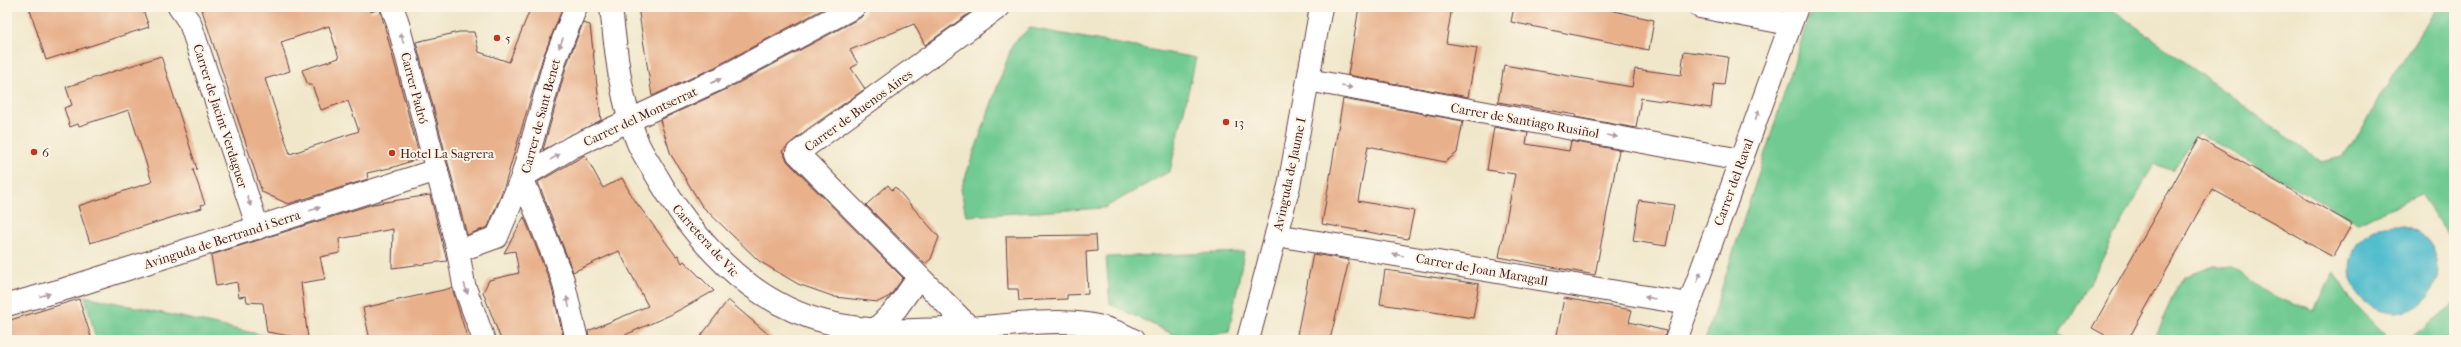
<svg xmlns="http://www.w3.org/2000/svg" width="2461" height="347" viewBox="0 0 2461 347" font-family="'IM FELL French Canon',serif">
<rect width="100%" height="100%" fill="#fcf5e5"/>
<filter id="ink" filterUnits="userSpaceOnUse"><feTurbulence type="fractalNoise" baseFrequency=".025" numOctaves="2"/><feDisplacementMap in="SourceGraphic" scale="8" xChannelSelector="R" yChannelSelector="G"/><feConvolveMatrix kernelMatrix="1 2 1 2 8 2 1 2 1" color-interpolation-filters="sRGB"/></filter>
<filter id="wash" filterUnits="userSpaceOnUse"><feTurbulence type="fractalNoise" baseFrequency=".012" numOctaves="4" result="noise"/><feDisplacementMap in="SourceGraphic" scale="16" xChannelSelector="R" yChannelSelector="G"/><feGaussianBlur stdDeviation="0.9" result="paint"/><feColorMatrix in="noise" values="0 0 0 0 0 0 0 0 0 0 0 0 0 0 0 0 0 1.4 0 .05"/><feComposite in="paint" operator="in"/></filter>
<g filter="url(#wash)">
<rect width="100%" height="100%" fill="#f0e7cb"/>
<g fill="#70ca92" stroke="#5d745e">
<path d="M1812,7H2109L2321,162L2342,157L2361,132L2383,91L2437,7H2454V244L2421,195L2357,222L2198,133L2172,171L2154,163L2070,319L2058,334L2066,340H1705Z"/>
<path d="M1030,28L1196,58L1170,171L1104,208L966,216L961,189L1013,43Z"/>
<path d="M1244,252L1229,332L1185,340L1110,304L1106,257Z"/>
<path d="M2214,266C2242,266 2242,275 2262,290C2274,299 2299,305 2314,311L2334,272L2351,300L2391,340H2153L2175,292L2184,277Z"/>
<path d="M85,296L285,340H96Z"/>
<path d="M2454,303V340H2408L2454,304Z"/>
</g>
<circle fill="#52bdcd" stroke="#4e6e7c" cx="2394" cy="269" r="44"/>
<g id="blocks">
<g fill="#e8b08b" fill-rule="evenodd">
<path d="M29,7H142L149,27L46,60Z"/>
<path d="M201,7H369L371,12L380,9L420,158L394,167L367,173L368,179L288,204L262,192ZM329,26L339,58L302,70L308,85H312L321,110L348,101L359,131L290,154L265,79L290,71L281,42Z"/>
<path d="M531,7H563L543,57L505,184L488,227L467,235L416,42L459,32H474L479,52L509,62Z"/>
<path d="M638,7H827L715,67L652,96Z"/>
<path d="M866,7H978L925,45L914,24L850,50L858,64L851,68L865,89L805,131L782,151L788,162L903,278L890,296L878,302L835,297L798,284L759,261L702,206L671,155L660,120L727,89L860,18L865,13Z"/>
<path d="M1359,7H1452L1446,43L1477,48L1468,97L1348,75Z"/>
<path d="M1514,7H1596L1654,20L1649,50L1511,22Z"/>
<path d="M583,23L590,25L601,120L543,150L567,64Z"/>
<path d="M1684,51L1728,57L1724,85L1714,84L1711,108L1641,98L1636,128L1575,117L1576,115L1498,102L1504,65L1632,87L1635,69L1681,75Z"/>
<path d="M161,56L197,169L193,170L205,204L201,205L202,208L90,243L78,206L152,182L129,110L79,126L78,124L70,127L64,108L72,105L66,87Z"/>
<path d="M1343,99L1463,121L1457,153L1445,162L1368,146L1358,201L1414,211L1408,239L1322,224Z"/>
<path d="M1494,127L1528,133L1526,144L1569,151L1571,141L1619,150L1595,275L1499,257L1515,174L1487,170Z"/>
<path d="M2199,138L2352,224L2333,257L2212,189L2128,340H2114L2092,328Z"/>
<path d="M585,155L603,188L622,178L633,198L676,256L678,255L682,263L684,261L714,291L670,315L614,340H589L588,331L648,306L619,251L573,272L538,182Z"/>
<path d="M888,185L892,190L895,187L939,237L931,259L925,264L866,205Z"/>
<path d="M430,195L447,261L392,268L393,229L339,239L340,253L320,257L325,279L301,283L308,339L267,332L263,303L247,302L246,296L239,297L237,282L216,286L211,255L373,204Z"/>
<path d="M1639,200L1674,205L1666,246L1633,241Z"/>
<path d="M524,217L551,284L564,340H501L483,292L489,280L519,273L515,251L504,253Z"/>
<path d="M1096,235L1097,251L1086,252L1088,294L1067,295V299L1019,301L1018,289H1008L1006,236Z"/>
<path d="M1313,254L1349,260L1330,340H1296Z"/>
<path d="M1385,270L1479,284L1473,318L1380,304Z"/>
<path d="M452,288L468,340H370L363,308Z"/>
<path d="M1564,298L1632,310L1629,322L1666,331L1664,340H1556Z"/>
<path d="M79,299L92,340H7V321Z"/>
<path d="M728,300L775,340H698Z"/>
</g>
</g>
</g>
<g filter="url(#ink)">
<use href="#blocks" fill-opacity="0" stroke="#633d43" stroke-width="1"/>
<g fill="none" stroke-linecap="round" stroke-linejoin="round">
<g stroke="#633d43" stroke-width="24">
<g id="minor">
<path d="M179,7L190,23L258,228"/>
<path d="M392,7L397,20L458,251L464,285L484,340"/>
<path d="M1700,7L1790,24"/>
<path d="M1308,80L1741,160"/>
<path d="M522,177L572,147L721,78L854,7"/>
<path d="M522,177L563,280L577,340"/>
<path d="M1276,235L1689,304"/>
<path d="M458,251L497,237L522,177L555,60L576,7"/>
<path d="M7,305L65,289L437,170"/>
<path d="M970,328L797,153L999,7"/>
<path d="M875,330L896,309L918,278"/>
<path d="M1248,340L1289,186L1321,7"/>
<path d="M1676,340L1797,7"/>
</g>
</g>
<g stroke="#633d43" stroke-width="24">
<path id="major" d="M611,7C616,52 620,98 637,141C641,152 649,162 655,173C693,239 749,303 826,322C873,334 919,330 966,328C1020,326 1084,310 1133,340"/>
</g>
<use href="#minor" stroke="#fff" stroke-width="22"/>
<use href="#major" stroke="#fff" stroke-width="22"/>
</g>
<defs><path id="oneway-solid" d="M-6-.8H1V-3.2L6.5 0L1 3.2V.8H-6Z"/></defs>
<g fill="#ae9aa0">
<use href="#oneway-solid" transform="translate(402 38) rotate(-105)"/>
<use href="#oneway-solid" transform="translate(561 43) rotate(112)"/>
<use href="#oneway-solid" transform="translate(716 81) rotate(-26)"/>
<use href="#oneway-solid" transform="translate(1347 87) rotate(10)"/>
<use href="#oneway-solid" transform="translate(1757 115) rotate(-70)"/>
<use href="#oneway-solid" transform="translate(1612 136) rotate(10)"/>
<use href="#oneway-solid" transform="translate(555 157) rotate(-31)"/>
<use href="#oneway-solid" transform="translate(249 201) rotate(72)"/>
<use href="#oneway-solid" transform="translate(315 209) rotate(-18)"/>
<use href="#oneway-solid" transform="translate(1398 255) rotate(-170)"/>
<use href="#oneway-solid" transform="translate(1699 277) rotate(-70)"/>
<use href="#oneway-solid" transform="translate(466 289) rotate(72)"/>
<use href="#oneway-solid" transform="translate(45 295) rotate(-15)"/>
<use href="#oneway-solid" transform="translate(1650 298) rotate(-170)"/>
<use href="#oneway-solid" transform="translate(568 302) rotate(-104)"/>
</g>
</g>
<g fill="#c8321e" stroke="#fcf5e5" stroke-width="1.5">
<circle cx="497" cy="38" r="4"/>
<circle cx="1226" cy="122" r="4"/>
<circle cx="34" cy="152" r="4"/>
<circle cx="392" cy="153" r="4"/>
</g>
<g text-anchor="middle" stroke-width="4" stroke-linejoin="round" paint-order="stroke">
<g font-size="13" fill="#4a1f2b" stroke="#fcf5e5" text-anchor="start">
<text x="505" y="43">5</text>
<text x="1234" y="127">13</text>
<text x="42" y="157">6</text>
<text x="400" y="158">Hotel La Sagrera</text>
</g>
<g font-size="13" fill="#4a1f2b" stroke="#fcf5e5">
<text transform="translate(415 88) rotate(75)" y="5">Carrer Padró</text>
<text transform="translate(858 110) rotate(-36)" y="5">Carrer de Buenos Aires</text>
<text transform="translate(221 116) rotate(72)" y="5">Carrer de Jacint Verdaguer</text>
<text transform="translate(540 116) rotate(-75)" y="5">Carrer de Sant Benet</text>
<text transform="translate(640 116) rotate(-25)" y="5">Carrer del Montserrat</text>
<text transform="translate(1525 120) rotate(10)" y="5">Carrer de Santiago Rusiñol</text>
<text transform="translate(1289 174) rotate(-78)" y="5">Avinguda de Jaume I</text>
<text transform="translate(1733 182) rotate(-70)" y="5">Carrer del Raval</text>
<text transform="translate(222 239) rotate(-18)" y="5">Avinguda de Bertrand i Serra</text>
<text transform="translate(706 240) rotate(48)" y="5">Carretera de Vic</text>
<text transform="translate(1482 269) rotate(10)" y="5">Carrer de Joan Maragall</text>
</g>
</g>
<rect width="2461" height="347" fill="none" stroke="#fcf5e5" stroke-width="24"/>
</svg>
